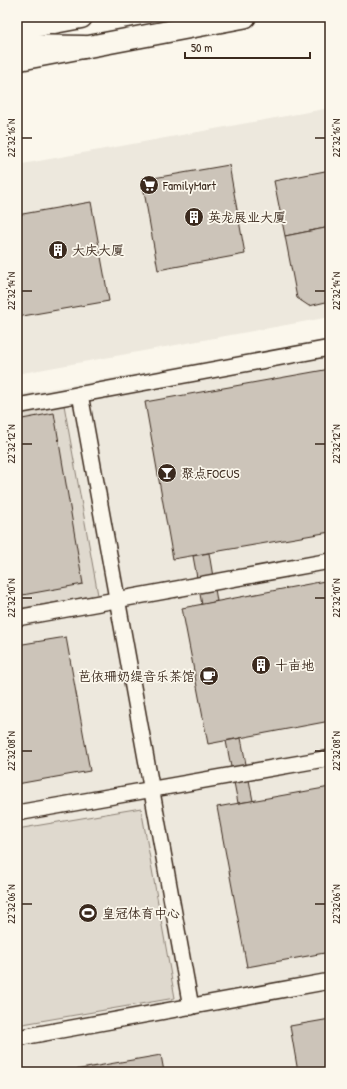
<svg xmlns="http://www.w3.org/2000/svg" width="347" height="1089" viewBox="0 0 347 1089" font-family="'Patrick Hand','LXGW WenKai TC',sans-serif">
<rect width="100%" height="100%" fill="#fbf7ec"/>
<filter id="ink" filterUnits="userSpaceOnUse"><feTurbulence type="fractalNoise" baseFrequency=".025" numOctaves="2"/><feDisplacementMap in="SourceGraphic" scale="8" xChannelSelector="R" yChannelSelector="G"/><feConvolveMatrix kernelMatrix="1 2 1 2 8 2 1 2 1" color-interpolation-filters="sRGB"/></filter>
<g filter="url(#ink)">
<g fill="#ede8dd">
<path d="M330,108V317L17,374V165Z"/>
<path d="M330,339V1072H17V395Z"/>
</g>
<g fill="#dfd9ce" stroke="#8d8276">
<path d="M64,405L98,595L17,609V413Z"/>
<path d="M141,808L175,998L17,1025V829Z"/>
</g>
<g fill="#ccc4b9" stroke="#3b2a1e">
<path d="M229,165L245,254L158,270L142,180Z"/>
<path d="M330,170V227L285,236L274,181Z"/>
<path d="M91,202L109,301L17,317V215Z"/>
<path d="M330,227V301L309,306L297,298L285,236Z"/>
<path d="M330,369V532L173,559L145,402Z"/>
<path d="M54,413L83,584L17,596V420Z"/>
<path d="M209,553L217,601L202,605L193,556Z"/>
<path d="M330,580V721L208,744L182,608Z"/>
<path d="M66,637L90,771L17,784V645Z"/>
<path d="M241,738L253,801L238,803L226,741Z"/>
<path d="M330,787V952L247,967L217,807Z"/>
<path d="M330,1019V1072H298L290,1026Z"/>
<path d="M161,1055L164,1072H63Z"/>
</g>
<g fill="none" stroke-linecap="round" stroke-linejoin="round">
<g stroke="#3b2a1e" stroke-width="18">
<g id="minor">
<path d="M80,394L191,1007"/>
<path d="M17,406L330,348"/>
<path d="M17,618L330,561"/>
<path d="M17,813L330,758"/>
<path d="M17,1038L330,981"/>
</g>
</g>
<g stroke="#3b2a1e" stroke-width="24">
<path id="secondary" d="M17,60L245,17"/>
</g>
<g stroke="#3b2a1e" stroke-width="25">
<g id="primary">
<path d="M17,29L81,17"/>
<path d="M17,46L84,47"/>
</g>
</g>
<use href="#minor" stroke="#fbf7ec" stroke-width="15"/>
<use href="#secondary" stroke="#fbf7ec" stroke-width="21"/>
<use href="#primary" stroke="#fbf7ec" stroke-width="22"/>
</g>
</g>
<path fill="none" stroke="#3b2a1e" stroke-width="1.5" d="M22,138H32M315,138H325M22,291H32M315,291H325M22,444H32M315,444H325M22,598H32M315,598H325M22,751H32M315,751H325M22,904H32M315,904H325"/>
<defs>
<g id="supermarket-disc" transform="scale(1)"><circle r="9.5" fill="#3b2a1e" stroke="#fbf7ec"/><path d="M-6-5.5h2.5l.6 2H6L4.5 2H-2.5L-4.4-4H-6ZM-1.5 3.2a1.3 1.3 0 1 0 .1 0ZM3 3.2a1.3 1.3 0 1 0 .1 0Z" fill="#fff"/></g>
<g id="building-disc" transform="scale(1)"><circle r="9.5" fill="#3b2a1e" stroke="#fbf7ec"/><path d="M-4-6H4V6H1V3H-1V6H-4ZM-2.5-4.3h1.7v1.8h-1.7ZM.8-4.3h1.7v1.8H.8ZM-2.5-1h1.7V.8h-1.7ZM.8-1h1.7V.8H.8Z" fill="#fff"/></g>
<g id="bar-disc" transform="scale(1)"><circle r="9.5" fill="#3b2a1e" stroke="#fbf7ec"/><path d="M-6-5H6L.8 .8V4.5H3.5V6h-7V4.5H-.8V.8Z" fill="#fff"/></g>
<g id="cafe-disc" transform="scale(1)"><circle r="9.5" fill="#3b2a1e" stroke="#fbf7ec"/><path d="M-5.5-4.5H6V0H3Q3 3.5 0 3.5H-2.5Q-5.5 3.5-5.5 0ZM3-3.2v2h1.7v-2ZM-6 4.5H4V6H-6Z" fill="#fff"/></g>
<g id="stadium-disc" transform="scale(1)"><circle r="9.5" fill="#3b2a1e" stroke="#fbf7ec"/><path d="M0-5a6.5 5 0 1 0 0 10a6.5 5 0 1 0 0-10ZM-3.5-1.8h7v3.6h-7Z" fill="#fff"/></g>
</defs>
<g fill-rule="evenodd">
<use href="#supermarket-disc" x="149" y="185"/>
<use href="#building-disc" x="194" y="217"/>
<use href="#building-disc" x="58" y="250"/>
<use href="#bar-disc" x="167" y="473"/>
<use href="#building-disc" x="261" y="665"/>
<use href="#cafe-disc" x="209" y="676"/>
<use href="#stadium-disc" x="88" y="913"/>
</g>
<g text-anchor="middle" stroke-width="3.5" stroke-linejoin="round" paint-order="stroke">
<g font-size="13" fill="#3b2a1e" stroke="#fbf7ec" text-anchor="start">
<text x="163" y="190">FamilyMart</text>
<text x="208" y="222">英龙展业大厦</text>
<text x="72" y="255">大庆大厦</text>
<text x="181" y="478">聚点FOCUS</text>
<text x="275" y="670">十亩地</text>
<text x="195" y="681" text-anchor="end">芭依珊奶缇音乐茶馆</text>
<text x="102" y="918">皇冠体育中心</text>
</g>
</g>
<rect width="347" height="1089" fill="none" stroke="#fbf7ec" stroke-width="44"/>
<path d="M185 52v6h125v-6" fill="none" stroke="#3b2a1e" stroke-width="2"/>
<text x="191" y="52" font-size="12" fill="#3b2a1e" stroke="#fbf7ec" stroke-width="3" paint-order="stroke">50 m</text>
<rect x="22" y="22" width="303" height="1045" fill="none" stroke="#3b2a1e" stroke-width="1.5"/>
<g font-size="10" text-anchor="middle" fill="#3b2a1e">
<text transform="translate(11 138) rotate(-90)" y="4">22°32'16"N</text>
<text transform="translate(336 138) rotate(-90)" y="4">22°32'16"N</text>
<text transform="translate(11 291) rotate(-90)" y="4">22°32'14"N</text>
<text transform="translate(336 291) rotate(-90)" y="4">22°32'14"N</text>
<text transform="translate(11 444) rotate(-90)" y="4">22°32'12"N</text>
<text transform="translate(336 444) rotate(-90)" y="4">22°32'12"N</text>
<text transform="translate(11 598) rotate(-90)" y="4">22°32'10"N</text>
<text transform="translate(336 598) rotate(-90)" y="4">22°32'10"N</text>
<text transform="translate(11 751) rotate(-90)" y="4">22°32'08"N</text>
<text transform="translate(336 751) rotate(-90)" y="4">22°32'08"N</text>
<text transform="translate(11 904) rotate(-90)" y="4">22°32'06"N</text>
<text transform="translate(336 904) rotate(-90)" y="4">22°32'06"N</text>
</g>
</svg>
